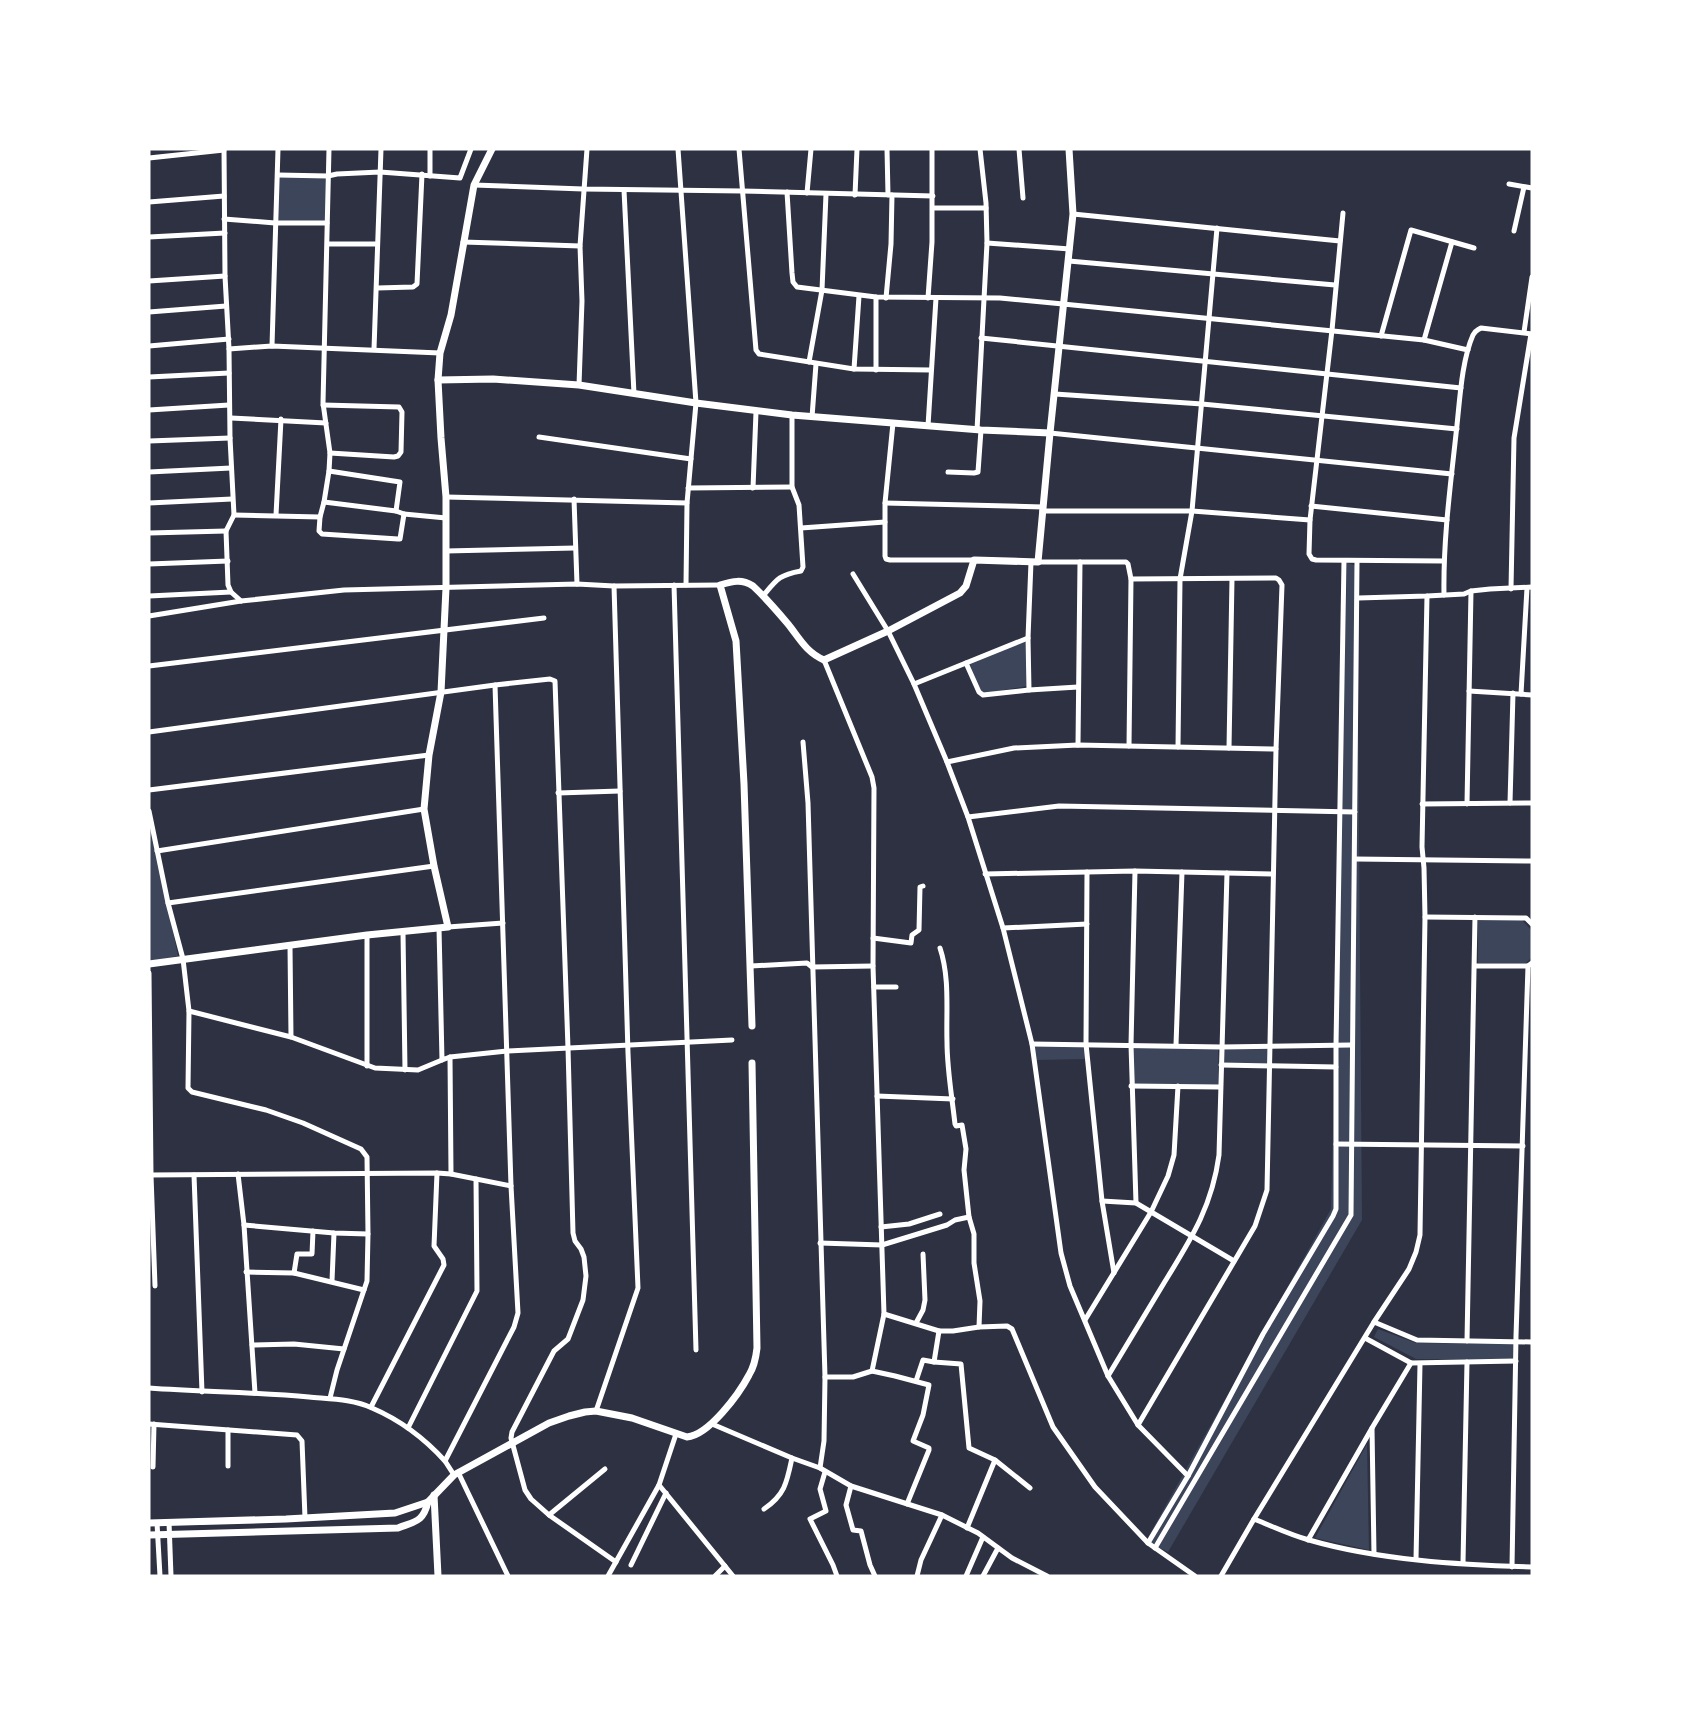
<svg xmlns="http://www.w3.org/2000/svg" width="1681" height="1725" viewBox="0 0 1681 1725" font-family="'Fira Sans',sans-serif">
<rect width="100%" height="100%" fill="#2d3142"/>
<g fill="#3c4559">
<path d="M278,175L328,176L327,223H275Z"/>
<path d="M1347,563L1357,566L1362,1220L1168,1552L1146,1541L1331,1209Z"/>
<path d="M1025,642L1027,686L981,694L969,662Z"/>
<path d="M149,815L178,956L149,961Z"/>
<path d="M1520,918L1532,931V957L1526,963H1478V920Z"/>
<path d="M1033,1045H1085L1086,1059L1036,1060Z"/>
<path d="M1132,1045L1218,1047L1219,1086L1133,1085Z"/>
<path d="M1268,1047L1267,1065L1221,1064L1223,1048Z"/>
<path d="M1378,1329L1416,1343L1514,1344L1513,1360L1416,1359L1374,1337Z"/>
<path d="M1367,1444L1369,1550L1315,1538Z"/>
</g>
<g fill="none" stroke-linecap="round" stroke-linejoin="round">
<g stroke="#fff" stroke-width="5">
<path d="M224,149L225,276L229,349L230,438L234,515L226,531L228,585L231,592L241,601"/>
<path d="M329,149L323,403L330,453L329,471L324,502L320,517L319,531L322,534L398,539H400L404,514"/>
<path d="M678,149L696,403L687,503L686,585"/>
<path d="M739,149L756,350L759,354L854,369L931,370"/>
<path d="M887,149L888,195"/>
<path d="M1019,149L1023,198"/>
<path d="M149,158L224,150"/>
<path d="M278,175L328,176L337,174L380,172L460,178L471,149"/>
<path d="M430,176V149"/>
<path d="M1509,184L1532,188"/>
<path d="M474,185L583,189L742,191L933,196"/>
<path d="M624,190L634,394"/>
<path d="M787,192L792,273L793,282L797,287L876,297L1000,298L1063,304L1424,340L1468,350"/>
<path d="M807,193L811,149"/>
<path d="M855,195L857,149"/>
<path d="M149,202L224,196"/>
<path d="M933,208H986"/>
<path d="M1343,213L1332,330L1310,520L1309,554L1312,559L1316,560L1443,561"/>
<path d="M1073,214L1340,241"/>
<path d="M224,219L275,223H327"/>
<path d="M1514,231L1524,187"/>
<path d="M149,237L225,233"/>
<path d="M463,242L580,246"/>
<path d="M987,243L1070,249"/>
<path d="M328,244H377"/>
<path d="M1069,261L1335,285"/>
<path d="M149,281L225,276"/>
<path d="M377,288L413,287L417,284L422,174"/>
<path d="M876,297V370"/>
<path d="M886,298L891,244L892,195"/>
<path d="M928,298L932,242V149"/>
<path d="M149,312L226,306"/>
<path d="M1524,332L1532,277"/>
<path d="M1381,336L1411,230L1474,248"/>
<path d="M981,338L1461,388"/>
<path d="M1424,340L1452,242"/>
<path d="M149,346L229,339"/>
<path d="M272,346L278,149"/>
<path d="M229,349L272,346L440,353"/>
<path d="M374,349L381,149"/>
<path d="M809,362L822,290L826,194"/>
<path d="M854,369L859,296"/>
<path d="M149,377L229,373"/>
<path d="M579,385L582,301L580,246L587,149"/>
<path d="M1055,394L1202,404L1457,429"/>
<path d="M323,405L399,407L402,412L401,452L398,456L394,457L330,453"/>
<path d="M149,410L229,405"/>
<path d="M812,417L816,364"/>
<path d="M231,418L326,423"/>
<path d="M893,423L885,503V556L886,559L890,560H974"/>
<path d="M928,426L936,298"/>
<path d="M977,430L987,243L986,203L980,149"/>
<path d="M1050,433L1452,474"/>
<path d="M539,437L691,459"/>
<path d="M149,441L230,438"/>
<path d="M329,471L400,482L396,511"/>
<path d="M149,472L231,468"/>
<path d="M948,472L974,473L978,472L981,430"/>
<path d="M688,488L792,487"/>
<path d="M753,488L756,412"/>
<path d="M446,497L687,503"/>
<path d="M574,499L577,584"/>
<path d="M324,502L396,511L404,514L446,518"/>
<path d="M149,503L232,499"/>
<path d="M885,503L1043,507"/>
<path d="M1311,506L1447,520"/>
<path d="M1042,511H1192L1310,520"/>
<path d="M234,515L320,517"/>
<path d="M276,515L281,419"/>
<path d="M801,528L885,522"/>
<path d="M149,533L226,531"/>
<path d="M446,551L575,548"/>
<path d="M1038,562H1126L1128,564L1131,579L1276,578L1279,580L1282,585L1276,749L1267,1190L1255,1226L1138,1425"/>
<path d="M149,564L228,561"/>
<path d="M853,574L888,631L914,684L947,762L968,817L1003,928L1032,1044L1061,1253L1070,1286L1108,1376L1138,1425L1188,1476"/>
<path d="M674,585L696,1350"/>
<path d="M1511,589L1514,438L1531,334"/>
<path d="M1444,595C1443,538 1451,481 1457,425C1460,397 1462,360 1473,335C1476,330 1476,331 1481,328L1532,334"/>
<path d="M149,596L231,592"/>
<path d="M763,596C777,579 779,575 801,571L803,567L799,505L792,487V415"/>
<path d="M1358,598L1427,596L1464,594L1471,591L1490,589L1532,587"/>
<path d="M149,616L241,601L344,590L577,584L614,586L720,585"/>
<path d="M824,660L872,777L874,788L873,966L884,1314L872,1371"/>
<path d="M966,663L979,692L983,695L1029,690L1078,687"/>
<path d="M149,666L544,618"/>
<path d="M914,684L1028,638"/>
<path d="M1029,690L1028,638L1031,562"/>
<path d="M1469,691L1532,695"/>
<path d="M1521,694L1527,588"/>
<path d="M149,732L495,685L550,679L555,681L568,1048L573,1233L575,1241L581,1249L584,1257L586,1276L583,1300L568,1339L554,1351L512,1432L511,1438L525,1490L531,1499L549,1515L616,1562"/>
<path d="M803,742L808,803L825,1377L824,1441L820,1468"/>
<path d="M1078,745L1080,562"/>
<path d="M1129,746L1131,579"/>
<path d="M1178,747L1180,579L1192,511L1217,228"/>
<path d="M1229,748L1232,579"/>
<path d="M947,762L1014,748L1078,745L1276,749"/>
<path d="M149,790L429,755"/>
<path d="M558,793L620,791"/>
<path d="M1510,803L1513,693"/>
<path d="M1422,804L1532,803"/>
<path d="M1467,804L1471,591"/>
<path d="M149,811L168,903L183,959L189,1011L188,1088L192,1092L266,1110L303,1123L361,1149L367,1157L368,1234L367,1281L337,1370L330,1398"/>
<path d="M968,817L1059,806L1355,812"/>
<path d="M157,851L424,809"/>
<path d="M1355,859L1532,861"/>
<path d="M1135,871L1131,1045L1136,1203"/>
<path d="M1087,872L1086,1044L1102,1201L1114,1273"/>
<path d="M985,874L1135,871L1273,874"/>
<path d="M168,903L434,866"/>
<path d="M1425,917L1522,918H1526L1532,924"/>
<path d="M448,927L503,923"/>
<path d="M439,928L442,1060L450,1057L507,1051L732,1040"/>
<path d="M1003,928L1087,924"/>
<path d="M403,933L405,1070"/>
<path d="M367,935V1066"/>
<path d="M873,938L911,943L912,935L919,930L920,887L923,886"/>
<path d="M290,946L291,1037"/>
<path d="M940,948C950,978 946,1011 947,1042C947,1069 952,1097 955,1124L956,1126L962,1125L966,1149L964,1170L969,1217L974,1234V1263L980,1301L979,1327"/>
<path d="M751,966L807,963L812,967L873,966"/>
<path d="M1475,966H1528"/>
<path d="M149,973L151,1175L155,1286"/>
<path d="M874,987H896"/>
<path d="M189,1011L291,1037L375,1068L418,1070L442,1060"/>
<path d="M1032,1044L1222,1047L1351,1045"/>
<path d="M1176,1045L1182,872"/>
<path d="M450,1057L451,1174"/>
<path d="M1221,1065L1336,1067"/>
<path d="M1131,1086L1220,1087"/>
<path d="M877,1096L953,1099"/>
<path d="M1336,1144L1523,1146"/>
<path d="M238,1174L244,1225L255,1393"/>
<path d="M149,1175L437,1173L451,1174L511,1186"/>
<path d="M194,1175L202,1392"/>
<path d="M1102,1201L1136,1203L1234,1261"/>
<path d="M244,1225L334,1233L368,1234"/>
<path d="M881,1227L909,1224L940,1214"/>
<path d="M820,1243L882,1245L947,1225L955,1220L969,1217"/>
<path d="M246,1272L294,1273L364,1290"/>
<path d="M294,1273L297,1254H312L313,1231"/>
<path d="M332,1281L334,1233"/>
<path d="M884,1314L939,1331H953L979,1327L1007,1326L1012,1329L1053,1427L1095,1487L1148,1543L1195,1576"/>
<path d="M1085,1320L1151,1212L1168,1176L1174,1155L1178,1086"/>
<path d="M1374,1322L1417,1340L1532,1342"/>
<path d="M916,1323L923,1310L925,1300L923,1254"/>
<path d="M1365,1338L1411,1363L1516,1361"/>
<path d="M1467,1341L1475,917"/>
<path d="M252,1345L294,1344L344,1349"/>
<path d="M934,1362L961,1364L969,1448L995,1460L1030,1488"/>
<path d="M1108,1376C1127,1345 1145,1314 1164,1283C1191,1239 1212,1207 1219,1155L1227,873"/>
<path d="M825,1377H853L872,1371L895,1376L929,1385L923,1415L913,1441L929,1448V1450L907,1504"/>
<path d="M916,1381L923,1360L934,1362L939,1331"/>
<path d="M149,1388C202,1392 256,1392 309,1397C330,1399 353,1399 372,1408C400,1420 425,1439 445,1461"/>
<path d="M371,1407L444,1265L443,1259L434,1246L437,1173"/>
<path d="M596,1411L638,1288L628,1053L614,586"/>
<path d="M149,1424L297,1435L302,1441L305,1518"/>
<path d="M712,1424L792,1458L820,1468L851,1486L942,1515L978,1533L1012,1558L1047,1576"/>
<path d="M408,1428L477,1291L476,1179"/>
<path d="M1372,1428L1374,1554"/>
<path d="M228,1466V1430"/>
<path d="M153,1467L154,1424"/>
<path d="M458,1472L508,1576"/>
<path d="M825,1472L820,1489L826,1511L810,1519L833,1565L837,1576"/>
<path d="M454,1475L445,1461L514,1327L518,1313L511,1186L495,685"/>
<path d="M659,1485L733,1576"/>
<path d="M851,1486L846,1505L853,1530L861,1531L870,1565L875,1576"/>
<path d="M764,1509C785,1495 787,1482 792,1458"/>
<path d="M549,1515L605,1469"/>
<path d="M1254,1519C1272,1526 1290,1535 1309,1540C1378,1560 1460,1565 1532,1567"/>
<path d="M169,1522L171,1576"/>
<path d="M157,1523L160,1576"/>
<path d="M967,1528L995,1460"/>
<path d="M1308,1540L1372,1428L1411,1363"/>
<path d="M1148,1543L1188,1476L1263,1334L1333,1216L1336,1209V1045L1344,561"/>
<path d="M1155,1548L1351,1215L1357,561"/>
<path d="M1416,1559L1420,1364"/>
<path d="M1463,1563L1467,1362"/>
<path d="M631,1565L666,1493"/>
<path d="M1512,1567L1516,1336L1528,966L1532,963"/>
<path d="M608,1576L659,1485L676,1434"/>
<path d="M715,1576L725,1566"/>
<path d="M917,1576L921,1560L942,1515"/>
<path d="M966,1576L983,1537"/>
<path d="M983,1576L998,1548"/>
<path d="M1221,1576L1254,1519L1374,1322L1409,1269L1416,1252L1420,1235L1425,917L1424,868L1422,847L1427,596"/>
</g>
<g stroke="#fff" stroke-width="7">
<path d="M438,380L493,379L579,385L696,403L792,415L981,430L1050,433"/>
<path d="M149,964L367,935L448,927L434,866L424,809L429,755L441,692L446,588V497L441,438L438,380L440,353L451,315L474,185L492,149"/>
<path d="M752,1026L744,784L736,641L720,585C733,581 742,579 753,586C766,598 777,611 788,624C800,639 806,652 824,660L888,631L960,593L966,586L974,560L1038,562L1050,433L1073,214L1069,149"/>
<path d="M434,1495L438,1576"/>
<path d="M149,1523L286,1519L395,1513L428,1502L454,1475L549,1423L569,1416L585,1412L596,1411L632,1418L687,1437C709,1435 739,1394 749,1375C754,1367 756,1357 757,1348L752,1063"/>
<path d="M149,1535L398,1528C416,1521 423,1522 428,1502"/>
</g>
</g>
<rect width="1681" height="1725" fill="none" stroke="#ffffff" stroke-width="301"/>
</svg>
